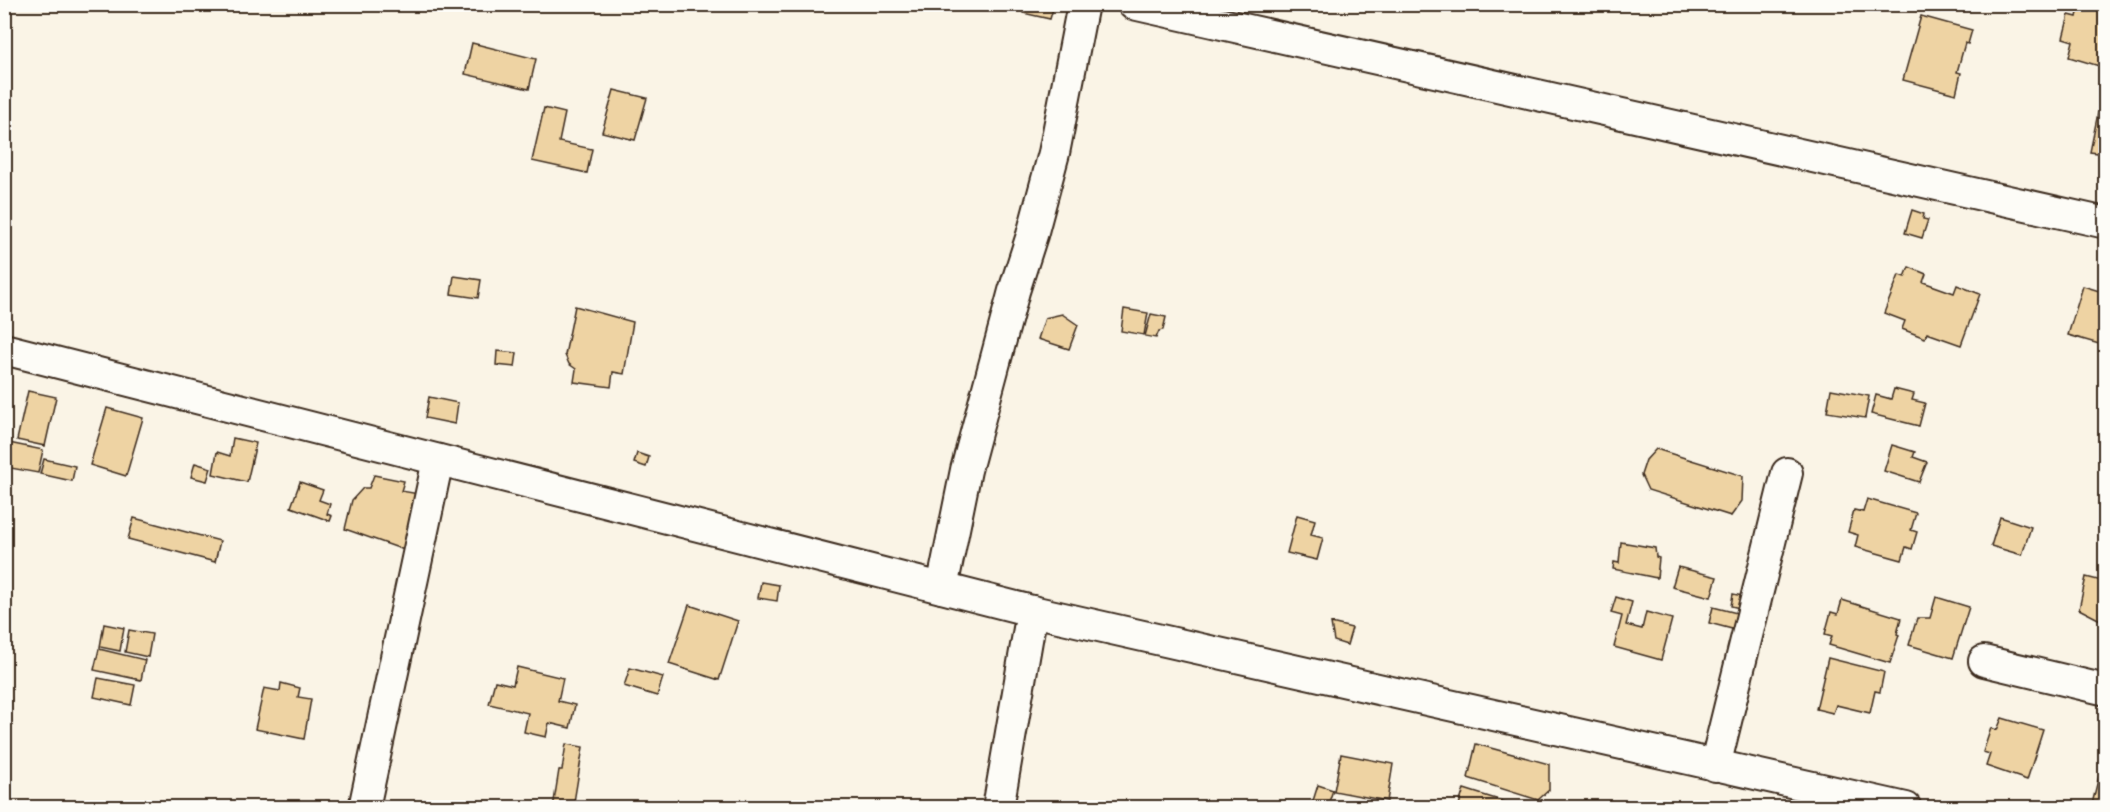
<svg xmlns="http://www.w3.org/2000/svg" width="2110" height="812" viewBox="0 0 2110 812" font-family="Kalam,sans-serif">
<rect width="100%" height="100%" fill="#faf4e6"/>
<filter id="ink" filterUnits="userSpaceOnUse"><feTurbulence type="fractalNoise" baseFrequency=".0167" numOctaves="2"/><feDisplacementMap in="SourceGraphic" scale="12" xChannelSelector="R" yChannelSelector="G"/><feConvolveMatrix kernelMatrix="1 2 1 2 8 2 1 2 1" color-interpolation-filters="sRGB"/></filter>
<g filter="url(#ink)">
<g fill="#eed3a3" stroke="#3b2a1e" stroke-width="1.5">
<path d="M1025,4L1054,5L1050,19L1023,13Z"/>
<path d="M2080,4L2106,11V68L2069,57L2073,41L2063,38L2069,15L2077,17Z"/>
<path d="M1921,16L1972,30L1968,44L1965,43L1957,72L1961,73L1956,94L1903,80Z"/>
<path d="M472,43L536,59L529,89L465,74Z"/>
<path d="M614,90L647,98L635,140L602,132Z"/>
<path d="M544,108L565,113L559,142L592,149L587,173L532,161Z"/>
<path d="M2098,113L2106,114V154L2090,152Z"/>
<path d="M1912,210L1924,214L1923,219L1928,220L1922,238L1905,233Z"/>
<path d="M1909,267L1926,274L1923,282L1954,293L1957,285L1980,294L1961,345L1927,333L1925,338L1902,329L1905,321L1884,313L1899,275L1905,277Z"/>
<path d="M454,276L481,280L478,298L451,294Z"/>
<path d="M2083,286L2106,293V346L2068,335Z"/>
<path d="M575,306L633,322L624,374L613,372L611,387L574,382L576,369L569,364L565,355Z"/>
<path d="M1124,309L1148,313L1144,335L1121,331Z"/>
<path d="M1062,314L1078,325L1069,349L1038,339L1045,318Z"/>
<path d="M1151,314L1166,317L1163,330L1159,331L1156,338L1145,336Z"/>
<path d="M497,351L517,353L515,367L496,365Z"/>
<path d="M1831,389L1869,396L1865,418L1827,412Z"/>
<path d="M1894,389L1914,394L1912,400L1925,403L1919,426L1871,414L1876,395L1891,399Z"/>
<path d="M28,391L56,397L45,446L17,440Z"/>
<path d="M429,397L458,403L455,424L425,418Z"/>
<path d="M107,408L143,418L126,476L90,465Z"/>
<path d="M233,438L256,443L247,482L213,474L217,452L230,456Z"/>
<path d="M9,443L43,450L38,473L5,467Z"/>
<path d="M1892,445L1915,452L1913,457L1927,462L1919,482L1884,471Z"/>
<path d="M1656,449L1743,476L1742,501L1731,516L1648,490L1641,475L1646,460Z"/>
<path d="M637,453L649,457L646,467L634,463Z"/>
<path d="M44,459L75,466L72,481L40,474Z"/>
<path d="M195,463L211,468L207,481L191,477Z"/>
<path d="M374,475L404,481L401,491L425,495L407,551L345,529L352,500L363,488H369Z"/>
<path d="M300,482L323,490L319,500L330,504L327,514L332,516L330,521L291,507Z"/>
<path d="M1867,499L1916,513L1911,530L1917,532L1912,549L1906,547L1902,560L1855,547L1858,535L1848,532L1854,510L1863,512Z"/>
<path d="M1297,515L1315,520L1311,535L1323,538L1317,560L1287,553Z"/>
<path d="M2000,517L2031,527L2022,555L1991,546Z"/>
<path d="M134,518L220,541L215,562L128,539Z"/>
<path d="M1621,542L1655,548L1656,557L1659,558L1657,578L1613,569L1614,562L1619,563Z"/>
<path d="M1678,567L1717,577L1711,597L1672,587Z"/>
<path d="M2086,577L2106,582V623L2079,609Z"/>
<path d="M761,582L779,585L777,601L758,598Z"/>
<path d="M1733,594L1743,596L1740,608L1731,606Z"/>
<path d="M1616,597L1632,602L1626,625L1642,629L1646,612L1672,619L1661,660L1614,647L1622,616L1611,613Z"/>
<path d="M1936,597L1969,607L1953,658L1909,645L1917,618H1930Z"/>
<path d="M1842,600L1901,618L1897,634L1899,635L1890,663L1829,645L1832,636L1825,634L1831,612L1838,614Z"/>
<path d="M689,605L738,621L719,680L669,664Z"/>
<path d="M1713,607L1741,614L1736,630L1709,623Z"/>
<path d="M1331,623L1352,628L1347,645L1334,641Z"/>
<path d="M104,624L124,628L120,651L100,647Z"/>
<path d="M129,630L152,634L148,657L125,652Z"/>
<path d="M99,649L145,660L141,680L94,670Z"/>
<path d="M1828,658L1884,672L1880,692L1875,691L1870,713L1836,705L1833,713L1816,709Z"/>
<path d="M517,667L563,678L558,701L575,705L570,728L549,723L546,737L524,732L528,713L489,704L495,681L513,685Z"/>
<path d="M630,668L663,677L657,696L624,686Z"/>
<path d="M98,678L135,685L131,705L94,697Z"/>
<path d="M281,683L300,688L298,697L311,699L304,739L255,729L264,688L280,691Z"/>
<path d="M2002,718L2043,730L2027,780L1986,766L1990,754L1983,752L1991,728L1997,730Z"/>
<path d="M566,744L583,747L573,808H553L559,770H562Z"/>
<path d="M1476,744L1549,764V790L1538,800L1468,778Z"/>
<path d="M1341,754L1393,764L1387,801L1334,791Z"/>
<path d="M2106,765V808H2091L2099,776L2103,777Z"/>
<path d="M1318,785L1333,790L1327,808L1312,804Z"/>
<path d="M1464,789L1515,805L1524,808H1458Z"/>
</g>
<g fill="none" stroke-linecap="round" stroke-linejoin="round">
<g stroke="#3b2a1e" stroke-width="34">
<g id="street">
<path d="M1133,4L2106,223"/>
<path d="M4,349L1032,611L1906,808"/>
<path d="M942,588L966,470L1014,291L1032,235L1054,153L1083,4"/>
<path d="M1984,661L2106,690"/>
<path d="M1715,766L1787,473"/>
<path d="M364,808L438,460"/>
<path d="M998,808L1032,611"/>
</g>
</g>
<use href="#street" stroke="#fdfcf7" stroke-width="30"/>
</g>
</g>
<rect width="2110" height="812" fill="none" stroke="#fdfcf7" stroke-width="24"/>
<rect x="12" y="12" width="2086" height="788" fill="none" stroke="#3b2a1e" stroke-width="2" filter="url(#ink)"/>
</svg>
